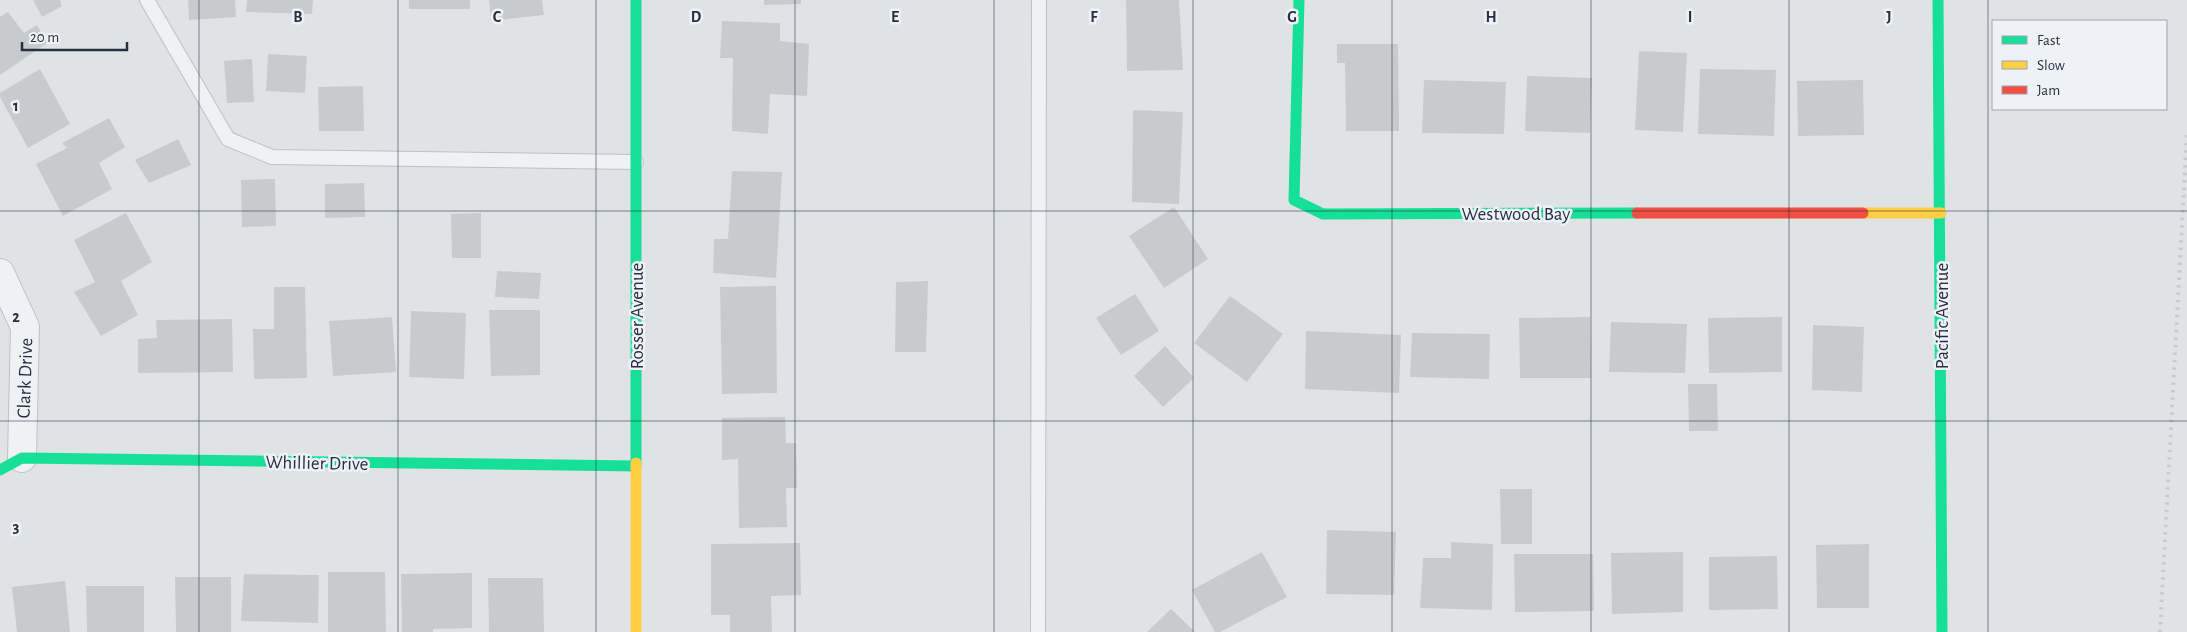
<svg xmlns="http://www.w3.org/2000/svg" width="2187" height="632" viewBox="0 0 2187 632" font-family="'Alegreya Sans',sans-serif">
<rect width="100%" height="100%" fill="#e0e3e6"/>
<g fill="#c8cbce">
<path d="M33,0H60L62,6L42,17Z"/>
<path d="M188,0H235L236,17L189,20Z"/>
<path d="M247,0H313L312,14L246,12Z"/>
<rect x="409" y="0" width="61" height="9"/>
<path d="M489,0H542L544,15L491,21Z"/>
<path d="M764,0H801V4L764,5Z"/>
<path d="M1126,0H1179L1183,70L1127,71Z"/>
<path d="M8,12L24,33L37,25L47,43L0,75V17Z"/>
<path d="M722,21L780,23V41L809,44L807,96L770,94L768,134L732,131L733,58H720Z"/>
<path d="M1337,44H1398L1399,131H1346L1345,63H1337Z"/>
<path d="M1639,51L1687,53L1683,132L1635,130Z"/>
<path d="M268,54L307,56L305,93L266,91Z"/>
<path d="M252,59L254,102L227,103L224,61Z"/>
<path d="M40,69L70,124L28,148L0,97V93Z"/>
<path d="M1700,69L1776,70L1774,136L1698,134Z"/>
<path d="M1527,76L1592,78L1590,133L1525,131Z"/>
<path d="M1424,80L1506,82L1504,134L1422,133Z"/>
<path d="M1863,80L1864,135L1798,136L1797,81Z"/>
<path d="M363,86L364,131H319L318,87Z"/>
<path d="M1133,110L1183,112L1179,204L1132,202Z"/>
<path d="M109,118L125,147L99,163L112,189L63,216L36,164L67,148L62,143Z"/>
<path d="M178,139L191,165L149,183L135,160Z"/>
<path d="M732,171L782,172L776,278L713,273L714,239H728Z"/>
<path d="M275,179L276,226L242,227L241,180Z"/>
<path d="M364,183L365,217L325,218V184Z"/>
<path d="M1174,207L1208,259L1164,288L1129,236Z"/>
<path d="M126,213L152,262L121,281L138,315L101,336L74,292L95,282L74,240Z"/>
<path d="M481,213V258H452L451,214Z"/>
<path d="M497,271L541,273L539,299L495,297Z"/>
<path d="M928,281L926,352H895L896,282Z"/>
<path d="M776,286L777,393L722,394L720,287Z"/>
<path d="M274,287H305L307,378L254,379L253,329H274Z"/>
<path d="M1135,294L1159,331L1121,355L1096,318Z"/>
<path d="M1230,296L1283,334L1247,382L1194,343Z"/>
<path d="M489,310H540V375L491,376Z"/>
<path d="M411,311L466,313L464,379L409,377Z"/>
<path d="M392,317L396,372L333,376L329,321Z"/>
<path d="M1590,317L1591,378H1520L1519,318Z"/>
<path d="M1782,317V372L1709,373L1708,318Z"/>
<path d="M232,319L233,372L138,373V339L157,338L156,320Z"/>
<path d="M1611,322L1687,324L1685,373L1609,372Z"/>
<path d="M1813,325L1864,327L1862,392L1812,390Z"/>
<path d="M1306,331L1401,335L1399,393L1305,389Z"/>
<path d="M1412,333L1490,334L1489,379L1410,377Z"/>
<path d="M1165,346L1194,378L1163,407L1134,376Z"/>
<path d="M1688,384H1717L1718,431H1689Z"/>
<path d="M785,417L786,443H796L797,488H786L787,527L739,528L738,459L722,460V418Z"/>
<path d="M1500,489H1532V544H1501Z"/>
<path d="M1327,530L1396,532L1394,595L1326,594Z"/>
<path d="M1451,542L1493,544L1492,610L1420,608L1423,558H1451Z"/>
<path d="M800,543L801,595L771,596L772,632H730V615H711V544Z"/>
<path d="M1869,544V608H1817L1816,545Z"/>
<path d="M1262,552L1287,597L1220,632H1215L1192,590Z"/>
<path d="M1683,552V612L1612,614L1611,553Z"/>
<path d="M1514,554H1593L1594,611L1515,612Z"/>
<path d="M1777,556L1778,609L1709,610V557Z"/>
<path d="M328,572H385L386,632H328Z"/>
<path d="M472,573V628L433,629V632H402L401,574Z"/>
<path d="M244,574L319,575L318,623L241,621Z"/>
<path d="M175,577H231V632H176Z"/>
<path d="M488,578H543L544,632H489Z"/>
<path d="M65,581L70,632H17L12,587Z"/>
<path d="M86,586H144V632H87Z"/>
<path d="M1171,609L1195,632H1147Z"/>
</g>
<g fill="none" stroke-linecap="round" stroke-linejoin="round">
<g stroke="#bec1c4" stroke-width="16">
<g id="lane">
<path d="M147,0L228,139L272,157L636,162"/>
<path d="M1038,632L1039,0"/>
</g>
</g>
<g stroke="#bec1c4" stroke-width="30">
<path id="street" d="M0,273L25,327L22,458"/>
</g>
<use href="#lane" stroke="#f0f1f2" stroke-width="14"/>
<use href="#street" stroke="#f0f1f2" stroke-width="28"/>
<g stroke="#16e098" stroke-width="11">
<path d="M636,0V463"/>
<path d="M1299,0L1294,200L1323,214L1637,213"/>
<path d="M1938,0L1942,632"/>
<path d="M0,470L22,458L636,466"/>
</g>
<g stroke="#ffcf43" stroke-width="11">
<path d="M1863,213H1941"/>
<path d="M636,463V632"/>
</g>
<path stroke="#f24e42" stroke-width="11" d="M1637,213H1863"/>
<path stroke="#c9cacd" stroke-width="4" stroke-dasharray="2.5 5" stroke-linecap="butt" d="M2160,632L2187,132"/>
</g>
<path fill="none" stroke="#272f40" stroke-width="1" stroke-opacity="0.55" d="M199,0V632M398,0V632M596,0V632M795,0V632M994,0V632M1193,0V632M1392,0V632M1591,0V632M1789,0V632M1988,0V632M0,211H2187M0,421H2187"/>
<g text-anchor="middle" stroke-width="5" stroke-linejoin="round" paint-order="stroke">
<g font-size="19" fill="#272f40" stroke="#eef1f6">
<text x="1516" y="220">Westwood Bay</text>
<text transform="translate(636 316) rotate(-90)" y="7">Rosser Avenue</text>
<text transform="translate(1941 316) rotate(-90)" y="7">Pacific Avenue</text>
<text transform="translate(24 378) rotate(-88)" y="7">Clark Drive</text>
<text transform="translate(317 462) rotate(1)" y="7">Whillier Drive</text>
</g>
</g>
<g font-size="16" text-anchor="middle" font-weight="bold" fill="#272f40" stroke="#eef1f6" stroke-width="5" stroke-linejoin="round" paint-order="stroke">
<text x="298" y="22">B</text>
<text x="497" y="22">C</text>
<text x="696" y="22">D</text>
<text x="895" y="22">E</text>
<text x="1094" y="22">F</text>
<text x="1292" y="22">G</text>
<text x="1491" y="22">H</text>
<text x="1690" y="22">I</text>
<text x="1889" y="22">J</text>
<text x="16" y="111">1</text>
<text x="16" y="322">2</text>
<text x="16" y="532">3</text>
</g>
<rect x="1992" y="20" width="175" height="90" fill="#eef1f6" stroke="#9ea3ad"/>
<rect x="2002" y="36" width="25" height="8" fill="#16e098" stroke="#9ea3ad"/>
<text x="2037" y="45" font-size="15" fill="#272f40">Fast</text>
<rect x="2002" y="61" width="25" height="8" fill="#ffcf43" stroke="#9ea3ad"/>
<text x="2037" y="70" font-size="15" fill="#272f40">Slow</text>
<rect x="2002" y="86" width="25" height="8" fill="#f24e42" stroke="#9ea3ad"/>
<text x="2037" y="95" font-size="15" fill="#272f40">Jam</text>
<path d="M22 42v8h105v-8" fill="none" stroke="#272f40" stroke-width="2.5"/>
<text x="30" y="42" font-size="15" fill="#272f40" stroke="#eef1f6" stroke-width="4" paint-order="stroke">20 m</text>
</svg>
